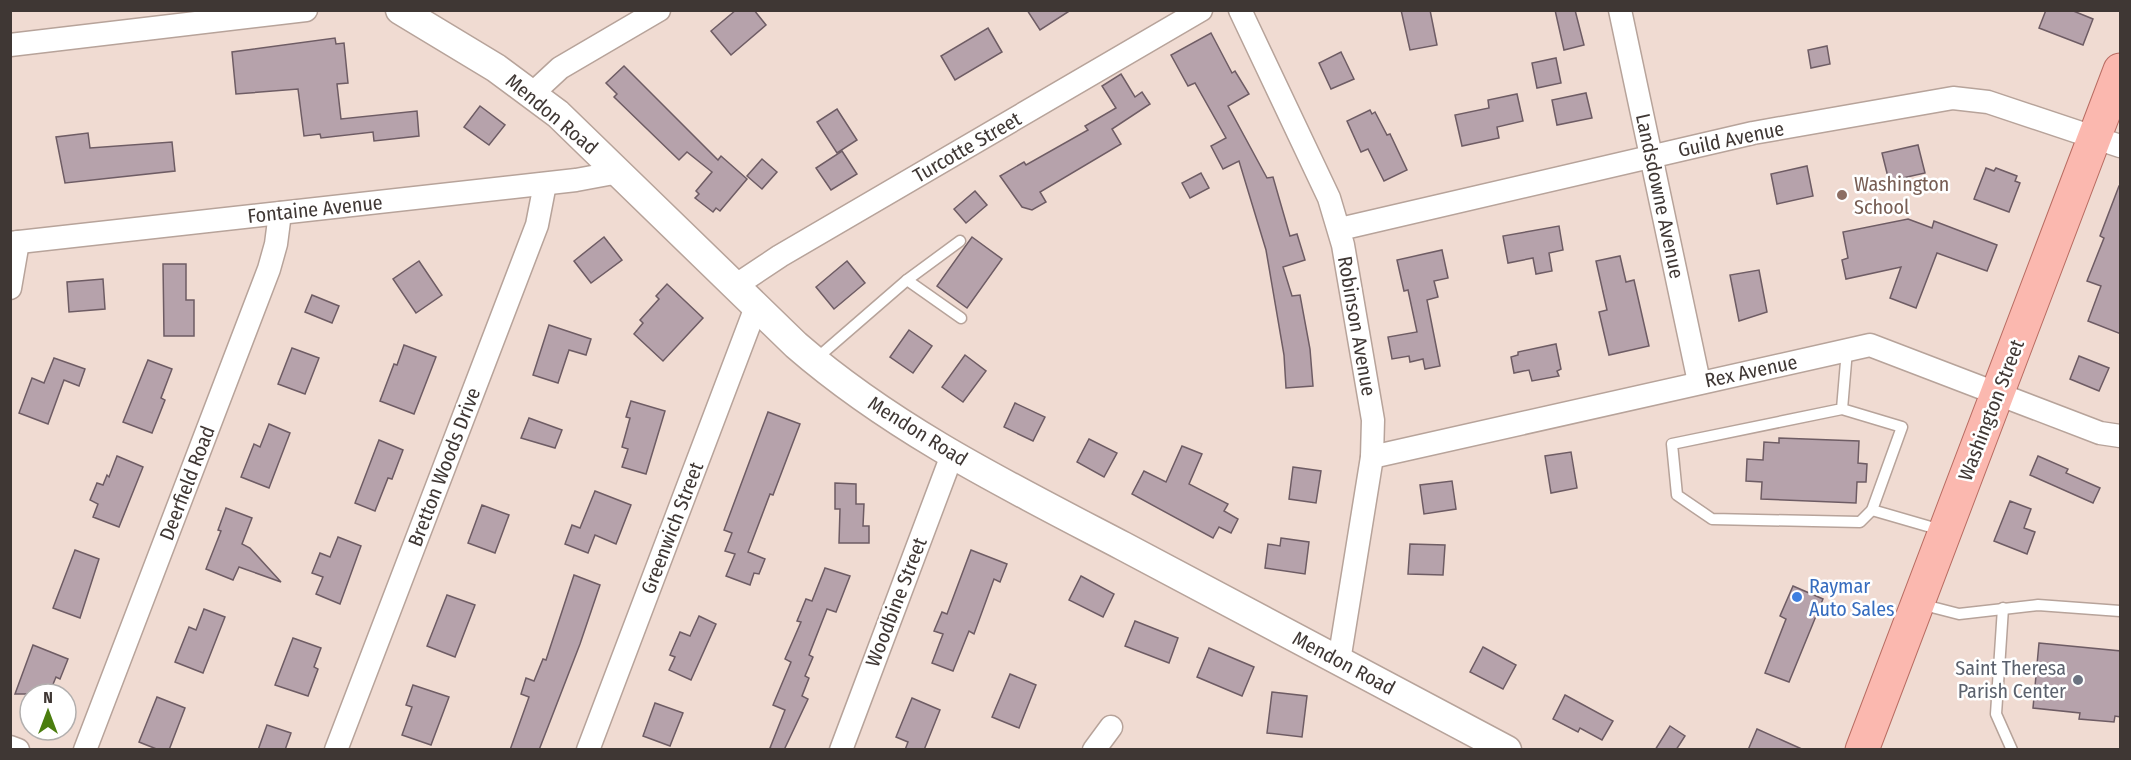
<svg xmlns="http://www.w3.org/2000/svg" width="2131" height="760" viewBox="0 0 2131 760" font-family="'Fira Sans Condensed',sans-serif">
<rect width="100%" height="100%" fill="#f0dbd2"/>
<g fill="#b6a2ab" stroke="#6e5c64" stroke-width="1.5">
<path d="M736,10H754L766,25L731,55L711,31Z"/>
<path d="M1027,10H1071L1040,30Z"/>
<path d="M1401,10H1430L1437,45L1410,50Z"/>
<path d="M1555,10H1575L1584,45L1564,50Z"/>
<path d="M2046,10H2071L2093,19L2083,45L2039,28Z"/>
<path d="M988,28L1002,52L955,80L941,56Z"/>
<path d="M1211,33L1232,73L1235,71L1249,94L1228,106L1267,178L1273,177L1290,236L1297,234L1305,260L1283,267L1292,296L1300,295L1310,349L1313,386L1286,388L1284,355L1266,250L1239,161L1223,169L1211,146L1226,138L1195,83L1188,86L1171,55Z"/>
<path d="M335,38L336,44L344,43L348,83L337,84L341,119L417,111L419,136L374,141L373,132L321,138L320,134L304,136L298,89L236,94L232,52Z"/>
<path d="M1827,46L1830,64L1811,68L1808,50Z"/>
<path d="M1341,52L1354,79L1331,89L1319,63Z"/>
<path d="M1556,58L1561,83L1537,88L1532,63Z"/>
<path d="M624,66L718,160L721,156L747,179L720,211L716,208L713,212L695,198L699,194L696,191L712,172L687,152L679,160L614,97L617,94L606,83Z"/>
<path d="M1121,74L1135,97L1142,92L1150,104L1112,129L1121,144L1040,192L1046,202L1032,210L1022,207L1000,176L1024,162L1026,165L1088,130L1085,126L1116,108L1102,86Z"/>
<path d="M1586,93L1592,118L1557,125L1552,100Z"/>
<path d="M1517,94L1523,121L1497,127L1499,138L1462,146L1455,115L1489,108L1488,100Z"/>
<path d="M480,106L505,125L489,145L464,127Z"/>
<path d="M837,109L857,140L837,153L817,122Z"/>
<path d="M1370,110L1372,114L1375,112L1387,135L1390,134L1407,170L1384,181L1368,149L1361,152L1347,121Z"/>
<path d="M88,133L90,148L172,142L175,171L65,183L56,137Z"/>
<path d="M1918,145L1925,173L1889,181L1882,153Z"/>
<path d="M842,151L857,174L831,190L816,168Z"/>
<path d="M762,159L777,172L762,189L747,176Z"/>
<path d="M1807,166L1813,196L1777,204L1771,174Z"/>
<path d="M1986,168L1994,171L1996,168L2017,176L2015,181L2020,183L2009,212L1974,199Z"/>
<path d="M1201,173L1209,188L1190,198L1182,183Z"/>
<path d="M2119,186H2121V334L2088,321L2101,286L2087,281L2104,238L2100,236Z"/>
<path d="M975,191L987,205L966,223L954,209Z"/>
<path d="M1908,219L1932,228L1934,221L1997,245L1987,271L1937,253L1916,308L1890,298L1901,267L1846,279L1842,260L1848,258L1843,232Z"/>
<path d="M1559,226L1563,250L1549,253L1552,271L1536,274L1533,258L1508,263L1503,236Z"/>
<path d="M604,237L622,260L591,283L574,261Z"/>
<path d="M972,237L1002,259L967,308L937,286Z"/>
<path d="M1442,250L1448,278L1434,281L1438,297L1427,300L1440,366L1425,369L1423,359L1410,362L1409,356L1392,359L1388,337L1417,332L1408,290L1404,291L1397,260Z"/>
<path d="M1620,256L1626,282L1634,280L1649,346L1609,355L1599,312L1607,310L1596,261Z"/>
<path d="M419,261L442,295L416,313L393,279Z"/>
<path d="M847,261L865,283L834,309L816,287Z"/>
<path d="M163,264H186V300H194V336H164Z"/>
<path d="M1759,270L1767,312L1739,321L1730,275Z"/>
<path d="M103,279L105,309L69,312L67,282Z"/>
<path d="M667,284L703,318L663,361L634,334L643,323L640,320L659,299L656,296Z"/>
<path d="M312,295L339,306L332,323L305,312Z"/>
<path d="M549,325L591,339L586,355L569,350L558,383L533,375Z"/>
<path d="M909,330L932,346L913,373L890,357Z"/>
<path d="M1556,344L1561,369L1557,371L1559,376L1532,381L1529,370L1514,373L1511,357L1518,355V352Z"/>
<path d="M404,345L436,357L414,414L380,401L394,364L397,365Z"/>
<path d="M292,348L319,358L305,394L278,384Z"/>
<path d="M965,355L986,371L963,402L942,387Z"/>
<path d="M2079,356L2109,368L2099,391L2070,379Z"/>
<path d="M54,358L85,369L79,386L64,380L48,424L19,413L32,378L44,383Z"/>
<path d="M148,360L172,369L161,398L165,400L152,433L123,422Z"/>
<path d="M631,401L665,411L646,474L622,467L628,449L622,447L630,418L626,417Z"/>
<path d="M1015,403L1045,417L1033,441L1004,427Z"/>
<path d="M768,412L800,424L773,495L770,494L748,552L765,559L759,574L754,573L750,585L726,576L735,554L725,551L732,533L724,530Z"/>
<path d="M529,418L562,430L555,448L521,438Z"/>
<path d="M269,424L290,433L269,488L241,477L254,444L260,447Z"/>
<path d="M1779,438L1859,441L1858,463L1867,464L1866,482H1857L1856,503L1761,499L1762,482L1746,481L1747,459L1763,460L1764,442L1779,443Z"/>
<path d="M1089,439L1117,453L1104,477L1077,462Z"/>
<path d="M379,440L403,450L392,479L388,478L375,511L355,503Z"/>
<path d="M1182,446L1202,454L1189,484L1228,504L1224,511L1238,519L1231,533L1219,527L1213,538L1132,494L1144,471L1166,482Z"/>
<path d="M1571,452L1577,488L1551,493L1545,456Z"/>
<path d="M117,456L143,467L119,527L93,517L98,504L90,500L97,483L103,485L107,475L109,477Z"/>
<path d="M2038,456L2068,469L2066,473L2100,488L2093,503L2030,475Z"/>
<path d="M1293,467L1321,471L1316,503L1289,499Z"/>
<path d="M1452,481L1456,509L1424,514L1420,485Z"/>
<path d="M835,483L856,484V504H864L863,526H869V543H839L840,509H835Z"/>
<path d="M595,491L631,505L616,544L595,535L588,553L565,544L572,525L580,528Z"/>
<path d="M2010,501L2031,509L2024,528L2035,532L2027,554L1994,541Z"/>
<path d="M482,505L509,515L495,553L468,543Z"/>
<path d="M226,508L252,518L242,544L250,548L281,582L239,567L233,580L206,569L221,531L218,530Z"/>
<path d="M338,537L361,546L340,604L316,594L323,577L312,573L320,553L330,557Z"/>
<path d="M1281,538L1309,542L1305,574L1265,568L1268,544L1280,546Z"/>
<path d="M1410,544L1445,545L1443,575L1408,574Z"/>
<path d="M75,550L99,559L80,618L53,608Z"/>
<path d="M971,550L1007,564L1000,582L994,579L974,634L969,631L953,671L932,663L943,634L934,631L942,612L947,614Z"/>
<path d="M825,568L850,576L836,612L827,609L809,655L813,657L805,676L809,678L802,696L808,699L784,750H774L770,748L785,710L773,705L791,662L785,659L801,622L797,621L806,599L812,601Z"/>
<path d="M574,575L600,585L580,644L539,750H510L529,697L521,694L526,678L534,681L543,659L546,660Z"/>
<path d="M1081,576L1114,594L1103,617L1069,600Z"/>
<path d="M1793,586L1823,599L1789,682L1765,673L1786,619L1780,616Z"/>
<path d="M447,595L475,605L455,657L427,646Z"/>
<path d="M204,609L225,617L203,673L175,662L189,627L196,630Z"/>
<path d="M699,616L716,624L691,680L669,670L675,657L670,655L680,632L690,636Z"/>
<path d="M1135,621L1178,638L1169,663L1125,646Z"/>
<path d="M293,638L321,648L314,667L318,669L308,696L275,685Z"/>
<path d="M2039,643L2121,651V717L2115,716L2114,722L2079,719L2080,713L2033,708Z"/>
<path d="M33,645L68,659L60,679L56,677L49,694H15Z"/>
<path d="M1483,647L1516,665L1503,689L1470,672Z"/>
<path d="M1209,648L1254,667L1242,696L1197,677Z"/>
<path d="M1010,674L1036,685L1019,728L992,717Z"/>
<path d="M413,685L449,697L431,745L402,735L412,707L406,705Z"/>
<path d="M1272,692L1307,696L1302,737L1267,733Z"/>
<path d="M1565,695L1613,721L1602,740L1580,728L1578,732L1553,719Z"/>
<path d="M157,697L185,708L169,750H159L139,742Z"/>
<path d="M912,698L940,710L924,750H905L908,742L896,737Z"/>
<path d="M655,703L683,713L670,746L643,736Z"/>
<path d="M267,725L291,733L285,750H258Z"/>
<path d="M1670,726L1685,736L1676,750H1655Z"/>
<path d="M1757,729L1804,750H1748Z"/>
</g>
<g fill="none" stroke-linecap="round" stroke-linejoin="round">
<g stroke="#b7a39a" stroke-width="13">
<g id="service">
<path d="M907,280L961,318"/>
<path d="M817,358L907,280L960,241"/>
<path d="M1842,409L1672,444L1677,495L1712,519L1860,522L1872,510L1902,427L1842,409L1847,350"/>
<path d="M1872,510L1941,530"/>
<path d="M1920,604L1959,614L2038,605L2120,611"/>
<path d="M2003,608L1996,714L2012,750"/>
</g>
</g>
<g stroke="#b7a39a" stroke-width="25">
<g id="minor">
<path d="M1240,10L1329,198L1343,245L1373,420L1372,457L1339,661"/>
<path d="M1620,10L1699,382"/>
<path d="M10,45L306,10"/>
<path d="M532,94L560,68L659,10"/>
<path d="M1340,229L1753,133L1953,98L1988,102L2120,146"/>
<path d="M10,243L576,180L619,172"/>
<path d="M735,286L780,256L1201,10"/>
<path d="M10,288L18,242"/>
<path d="M1372,457L1870,345L2100,433L2120,436"/>
<path d="M10,747L18,750"/>
<path d="M85,750L269,269L276,244L280,213"/>
<path d="M336,750L537,225L545,184"/>
<path d="M588,750L756,307"/>
<path d="M841,750L952,455"/>
<path d="M1094,750L1111,727"/>
</g>
</g>
<g stroke="#b7a39a" stroke-width="31">
<path id="tertiary" d="M400,10L496,68L558,114L796,345C894,430 1010,487 1123,546C1251,614 1379,682 1507,750"/>
</g>
<g stroke="#b86c62" stroke-width="35">
<path id="primary" d="M1862,750L2120,70"/>
</g>
<use href="#service" stroke="#fff" stroke-width="10"/>
<use href="#minor" stroke="#fff" stroke-width="22"/>
<use href="#tertiary" stroke="#fff" stroke-width="28"/>
<use href="#primary" stroke="#fbb8af" stroke-width="33"/>
</g>
<circle fill="#8d6e63" stroke="#fff" stroke-width="2" cx="1842" cy="195" r="6"/>
<circle fill="#3f7fe0" stroke="#fff" stroke-width="2" cx="1797" cy="597" r="6"/>
<circle fill="#6b7280" stroke="#fff" stroke-width="2" cx="2078" cy="680" r="6"/>
<g text-anchor="middle" stroke-width="5" stroke-linejoin="round" paint-order="stroke">
<g font-size="20" fill="#3f3734" stroke="#fff">
<text transform="translate(552 114) rotate(40)" y="7">Mendon Road</text>
<text transform="translate(1731 139) rotate(-12)" y="7">Guild Avenue</text>
<text transform="translate(967 147) rotate(-30)" y="7">Turcotte Street</text>
<text transform="translate(1660 196) rotate(78)" y="7">Landsdowne Avenue</text>
<text transform="translate(315 209) rotate(-6)" y="7">Fontaine Avenue</text>
<text transform="translate(1357 326) rotate(80)" y="7">Robinson Avenue</text>
<text transform="translate(1751 371) rotate(-12)" y="7">Rex Avenue</text>
<text transform="translate(1991 410) rotate(-69)" y="7">Washington Street</text>
<text transform="translate(918 431) rotate(32)" y="7">Mendon Road</text>
<text transform="translate(444 467) rotate(-69)" y="7">Bretton Woods Drive</text>
<text transform="translate(187 483) rotate(-69)" y="7">Deerfield Road</text>
<text transform="translate(672 528) rotate(-69)" y="7">Greenwich Street</text>
<text transform="translate(896 602) rotate(-69)" y="7">Woodbine Street</text>
<text transform="translate(1344 663) rotate(28)" y="7">Mendon Road</text>
</g>
<g font-size="20" fill="#785e54" stroke="#fff" text-anchor="start">
<text x="1854" y="191">Washington<tspan x="1854" dy="23">School</tspan></text>
</g>
<g font-size="20" fill="#366cbe" stroke="#fff" text-anchor="start">
<text x="1809" y="593">Raymar<tspan x="1809" dy="23">Auto Sales</tspan></text>
</g>
<g font-size="20" fill="#5b616d" stroke="#fff" text-anchor="end">
<text x="2066" y="675">Saint Theresa<tspan x="2066" dy="23">Parish Center</tspan></text>
</g>
</g>
<rect width="2131" height="760" fill="none" stroke="#3f3734" stroke-width="24"/>
<g transform="translate(48 712)"><circle r="28" fill="#ffffff" stroke="#b2afae" stroke-width="1.5"/>
<path d="M0-4.5L10 22L0 15L-10 22Z" fill="#4a7d0e"/>
<text y="-9" font-size="16" font-weight="bold" text-anchor="middle" fill="#3f3734">N</text>
</g>
</svg>
